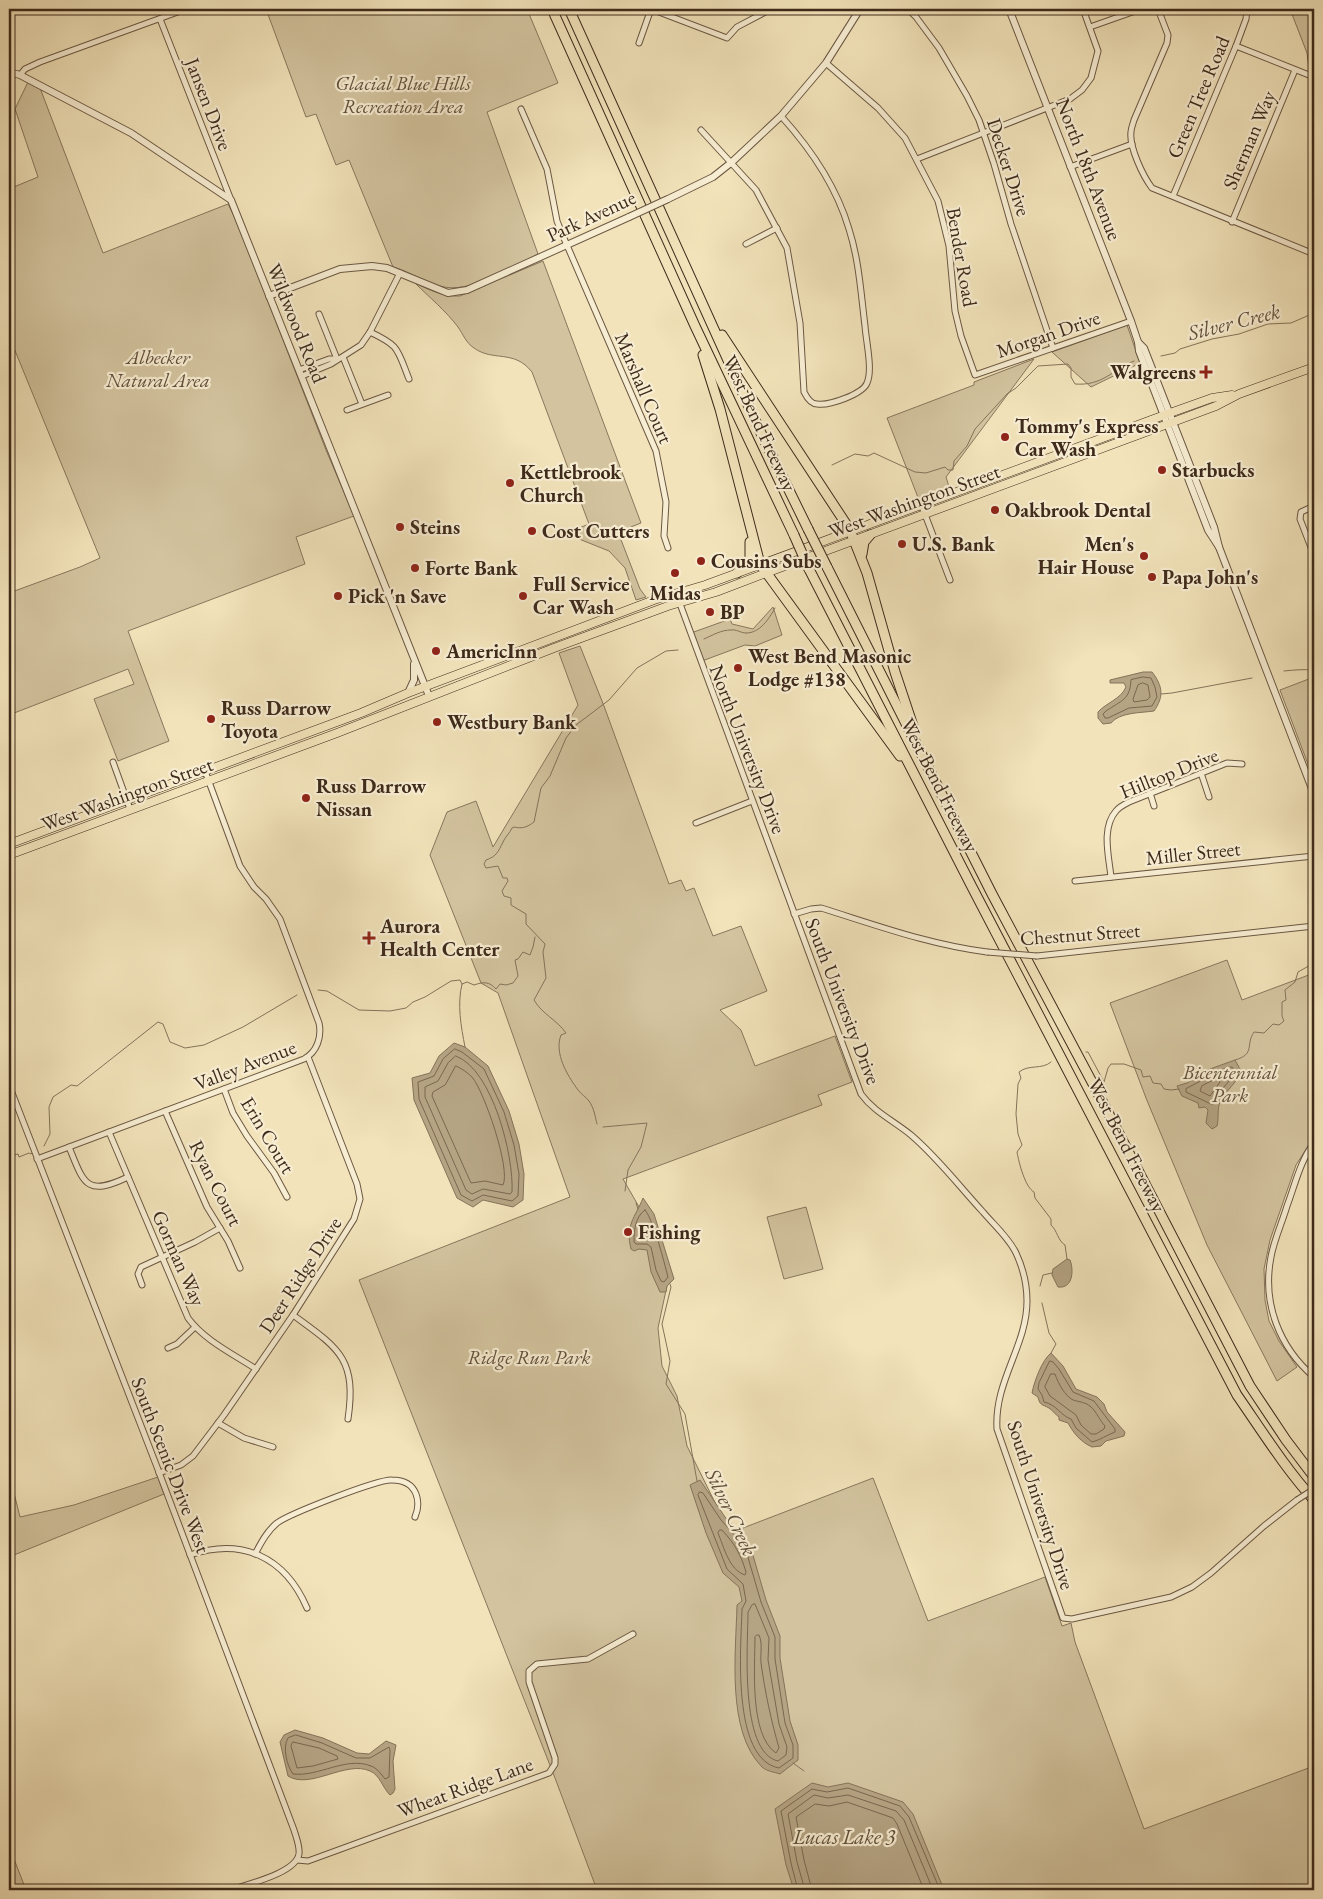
<svg xmlns="http://www.w3.org/2000/svg" width="1323" height="1899" viewBox="0 0 1323 1899" font-family="'EB Garamond',serif">
<rect width="100%" height="100%" fill="#f2e3ba"/>
<filter id="stains"><feTurbulence type="fractalNoise" baseFrequency=".004" numOctaves="4"/><feColorMatrix values="0 0 0 0 .2 0 0 0 0 .09 0 0 0 0 .02 0 0 0 .5 -.17"/></filter>
<radialGradient id="worn" r=".72"><stop offset=".6" stop-color="#630" stop-opacity="0"/><stop offset="1" stop-color="#630" stop-opacity=".3"/></radialGradient>
<g fill="#d3c49f" stroke="#88775d">
<path d="M266,9H527L558,83L487,112L538,254C512,267 469,295 440,286C423,282 409,271 393,267L349,160L336,165L316,114L306,117Z"/>
<path d="M1290,9H1314V71L1309,69L1307,53Z"/>
<path d="M28,82L40,88L103,253L228,204L237,222L326,450L354,516L296,537L305,564L128,631L169,741L118,761L94,699L134,684L128,669L9,715V593L80,567L100,558L9,336V189L38,177L15,109Z"/>
<path d="M543,261L641,523L618,532L640,589L646,597L636,600L625,568L609,551L574,537L572,531L589,524L532,372C514,349 493,362 474,348C466,343 463,334 458,327C446,311 429,297 415,283C430,290 443,297 460,296Z"/>
<path d="M1127,325L1140,363L1091,387L1052,352Z"/>
<path d="M1034,359L946,477L950,490L919,500L887,418L974,385V382Z"/>
<path d="M773,607L782,635L755,646L745,645L702,661L691,633L730,619L732,624L753,629Z"/>
<path d="M580,646L604,706L669,884L681,880L686,891L694,888L713,936L741,926L767,991L720,1010L741,1030L755,1066L835,1036L852,1082L818,1095L822,1105L623,1179L642,1212L669,1276L658,1328L662,1366L677,1396L687,1446L730,1533L873,1478L928,1621L1045,1577L1062,1626L1071,1623L1075,1642L1144,1829L1314,1766V1890H597L555,1778L359,1280L570,1197L498,993L481,983L430,855L447,812L476,801L493,847L578,705L559,653Z"/>
<path d="M1314,677V780L1280,690Z"/>
<path d="M1227,960L1242,1000L1314,973V1137L1296,1165L1270,1240L1264,1269L1265,1300L1269,1321L1279,1341L1297,1367L1277,1381L1207,1245L1146,1098L1110,1003Z"/>
<path d="M806,1207L823,1269L784,1279L767,1217Z"/>
<path d="M9,1473L20,1517L74,1505L158,1477L164,1494L9,1557Z"/>
<path d="M9,1846L26,1890H9Z"/>
</g>
<g fill="#b5a484" stroke="#85735a">
<path d="M1143,672H1152C1163,686 1164,697 1154,711C1141,713 1120,712 1111,723L1103,724L1098,718V712C1106,703 1121,699 1126,687L1124,683H1110V680Z"/>
<path d="M454,1043L465,1047L488,1066L509,1111L519,1144L524,1174L523,1200L513,1207L483,1200L473,1207L457,1198L414,1100L412,1078L430,1073L439,1056Z"/>
<path d="M1235,1060L1241,1071C1237,1083 1226,1090 1220,1102C1217,1109 1219,1118 1217,1126L1212,1129L1206,1123L1208,1110L1205,1107L1199,1108L1198,1103L1182,1096L1177,1086L1187,1083L1210,1069Z"/>
<path d="M643,1198L654,1214L674,1279L667,1286L666,1292H660L651,1272L647,1250L639,1249L634,1251L631,1249C625,1225 635,1218 643,1198Z"/>
<path d="M1067,1259L1070,1260C1074,1270 1073,1289 1058,1287L1052,1275L1053,1269Z"/>
<path d="M1051,1353L1063,1366L1076,1389L1097,1397L1104,1404L1107,1412L1125,1432L1124,1436L1106,1441L1101,1446L1092,1447C1081,1442 1074,1434 1068,1423L1059,1420V1417C1055,1414 1053,1411 1049,1408C1042,1404 1040,1406 1038,1397L1032,1393C1034,1382 1042,1360 1051,1353Z"/>
<path d="M700,1480L725,1517L745,1538L752,1552L766,1600L780,1636V1658L790,1721L798,1745V1760L780,1774C774,1772 766,1771 762,1767C726,1731 736,1652 737,1605L742,1601L739,1587L723,1573L706,1533L690,1485Z"/>
<path d="M295,1730L323,1738L357,1753L369,1754L386,1741L396,1745L393,1761L395,1789L393,1793L390,1795C382,1787 380,1775 370,1771C346,1760 310,1790 288,1776L280,1742L284,1735Z"/>
<path d="M812,1783L828,1787L848,1783L903,1802L913,1814L942,1885L946,1890H794L786,1865L775,1809Z"/>
</g>
<g fill="none" stroke-linecap="round" stroke-linejoin="round">
<g stroke="#7a6750" stroke-width="1">
<path d="M1143,677L1151,678L1155,687L1157,697L1152,706L1129,708L1108,718H1105L1103,714L1106,711C1122,700 1130,700 1131,680Z"/>
<path d="M1143,683L1148,685L1150,697L1147,700L1134,702L1133,699L1138,685Z"/>
<path d="M455,1049L462,1052L484,1069L504,1112L514,1145L519,1174L518,1196L512,1201L483,1195L472,1201L461,1195L419,1099L418,1082L434,1076L443,1059Z"/>
<path d="M456,1056C493,1070 514,1157 512,1192L510,1194L483,1189L472,1194L466,1190L425,1097V1087L438,1081L448,1063Z"/>
<path d="M456,1066C461,1068 468,1073 472,1077C484,1091 511,1169 503,1185L485,1181L471,1183L432,1096L433,1092L445,1085Z"/>
<path d="M1226,1068L1232,1067L1235,1071L1234,1075L1219,1093L1213,1105L1186,1092V1089Z"/>
<path d="M1218,1078L1220,1082L1210,1096L1200,1091L1202,1086Z"/>
<path d="M645,1210C654,1221 664,1262 668,1277L664,1282L661,1281L656,1270L651,1247L647,1244H636L634,1242C634,1230 635,1217 645,1210Z"/>
<path d="M1050,1361L1053,1362L1059,1369L1073,1392L1094,1401L1115,1429V1432C1107,1435 1100,1440 1092,1442L1076,1428L1071,1419C1061,1416 1056,1404 1044,1402L1042,1395L1038,1389L1039,1383Z"/>
<path d="M1051,1374H1055C1058,1383 1065,1396 1073,1400C1079,1402 1086,1402 1091,1407C1096,1411 1100,1421 1105,1426L1104,1429L1096,1434H1091L1081,1425L1076,1415L1050,1396L1045,1387Z"/>
<path d="M700,1492L703,1493L721,1520L740,1541L747,1554L761,1602L775,1637V1659L785,1723L793,1745V1758L779,1768C731,1759 741,1646 742,1609L746,1601L743,1584L727,1569L698,1495Z"/>
<path d="M720,1530H722C735,1544 741,1555 746,1572L745,1575C729,1570 724,1547 718,1533Z"/>
<path d="M755,1604L769,1638L768,1660L779,1724L787,1747L786,1755L778,1761C739,1752 748,1644 748,1612L752,1605Z"/>
<path d="M757,1635H759C763,1644 760,1654 761,1663C765,1692 771,1720 779,1748L776,1753C749,1735 755,1666 755,1637Z"/>
<path d="M296,1735L322,1743L356,1758H370L389,1747L390,1750L389,1777L385,1779C381,1774 377,1768 371,1766C346,1756 319,1777 293,1774C287,1766 282,1747 288,1738Z"/>
<path d="M293,1742L319,1748L337,1756L338,1759L313,1766L297,1768L291,1746Z"/>
<path d="M798,1890L791,1863L781,1811L812,1789L827,1792L848,1788L900,1806L909,1817L940,1890"/>
<path d="M805,1890L797,1862L788,1814L814,1795L828,1798L848,1795L896,1811L904,1820L933,1890"/>
<path d="M812,1890L804,1860L796,1817L815,1804L829,1806L847,1802L893,1818L897,1824L924,1890"/>
</g>
<g stroke="#85735a" stroke-width="1">
<path d="M1161,356L1175,353L1180,349L1212,339L1239,334L1268,324L1291,323L1314,313"/>
<path d="M832,465L855,454L868,456L874,453L915,472L926,473L945,467L948,470H953L954,461L967,446L975,429L1007,394L1016,388L1038,366L1068,364L1071,368V377L1075,384C1102,386 1111,371 1134,361"/>
<path d="M704,639C713,635 721,630 731,630C736,629 741,633 746,633C760,633 769,619 775,608"/>
<path d="M1284,671C1294,670 1304,669 1314,670"/>
<path d="M1161,694L1172,693L1252,678"/>
<path d="M318,990L327,991L359,1010L390,1011L406,1008L413,1002L425,997L451,981L460,980L462,984"/>
<path d="M465,1047C461,1026 457,1005 462,984L467,982L474,985C483,982 489,981 496,989L500,984L506,985L513,983L518,976L515,960L518,959L523,952L530,955L533,947L535,937"/>
<path d="M1086,1052H1088L1104,1082L1108,1068L1111,1064H1124L1141,1070L1143,1077L1150,1076L1153,1083L1161,1084L1164,1089L1171,1090L1179,1089"/>
<path d="M1235,1060C1256,1054 1245,1045 1254,1032L1264,1033L1273,1024L1279,1025L1284,1021L1282,1016V1002L1286,1000L1285,990L1295,982L1298,972L1314,963"/>
<path d="M1051,1062C1042,1070 1029,1064 1019,1072L1021,1078L1018,1084L1016,1114L1018,1134L1022,1145L1017,1152C1019,1163 1025,1187 1034,1192L1035,1198L1051,1219V1225C1057,1230 1058,1241 1065,1245L1067,1259"/>
<path d="M597,1124C595,1116 594,1108 589,1101C586,1097 581,1094 578,1090C567,1075 554,1053 561,1035L566,1033C557,1020 542,1014 534,1000L546,978L543,952L545,944L526,924V914L511,905V898L504,896L502,891L508,881L507,878H503L498,866L486,868L484,864L486,860C497,856 498,852 503,842C505,837 510,833 512,828L514,827C523,829 527,827 534,822L541,788L550,776L566,738L576,725L609,700L637,668L666,651L678,650"/>
<path d="M603,1127L647,1123L641,1147L628,1170L625,1191"/>
<path d="M44,1146L50,1134L49,1107L53,1097L71,1085L77,1086L158,1022L163,1024L170,1042L185,1048L204,1045L243,1027L297,995"/>
<path d="M9,1156L18,1154L19,1157L29,1153L31,1154L32,1153"/>
<path d="M636,1203L638,1209"/>
<path d="M670,1284L671,1287L662,1324L670,1361L666,1384L685,1414L697,1481"/>
<path d="M1040,1286L1043,1275L1052,1273"/>
<path d="M1042,1303L1049,1333L1056,1344L1051,1353"/>
<path d="M793,1763L804,1771"/>
</g>
<g stroke="#6b5843" stroke-width="7">
<g id="minor">
<path d="M651,9L727,38L737,27L771,9"/>
<path d="M908,9L916,17L939,48L967,96L979,120L994,164L1011,224L1053,348"/>
<path d="M1158,9L1168,35L1167,43L1134,120C1133,124 1131,128 1131,132C1129,147 1143,176 1152,188L1314,254"/>
<path d="M160,19L231,200"/>
<path d="M1090,27L1141,9"/>
<path d="M639,43L651,9"/>
<path d="M1236,46L1314,77"/>
<path d="M826,63L878,108L905,138L938,201L949,246L955,311L961,336L975,375L1131,321"/>
<path d="M20,75L25,69L40,62L186,9"/>
<path d="M521,109L547,169L557,221L563,236L656,451L666,502L664,536L668,548"/>
<path d="M701,130L756,190L787,248L800,323L804,392C807,398 811,404 817,404C829,406 863,394 867,383C873,370 866,341 865,326C861,294 859,260 849,229C836,185 811,149 781,116"/>
<path d="M917,159L1070,99L1082,90L1091,78L1098,51L1083,9"/>
<path d="M1070,167L1132,144"/>
<path d="M1173,196L1236,46L1246,19L1247,9"/>
<path d="M1232,222L1295,70"/>
<path d="M746,244L777,228"/>
<path d="M319,314L337,359"/>
<path d="M370,332C400,346 397,349 409,379"/>
<path d="M343,357L362,404"/>
<path d="M299,370L329,359H337"/>
<path d="M302,376L331,364L361,345L370,332L400,273"/>
<path d="M347,410L388,395"/>
<path d="M921,504L950,580"/>
<path d="M1314,506L1301,512L1300,519L1314,555"/>
<path d="M676,593L861,1094C874,1112 894,1121 911,1135C938,1158 959,1186 983,1212C994,1225 1009,1238 1016,1253C1023,1268 1027,1285 1027,1301C1027,1346 994,1381 997,1429L1063,1618L1072,1619L1171,1597L1192,1587L1211,1573L1264,1526L1297,1500"/>
<path d="M113,762L130,809"/>
<path d="M1201,773L1209,797"/>
<path d="M1150,793L1154,806"/>
<path d="M696,823L752,801"/>
<path d="M1111,877C1109,857 1101,828 1116,811C1119,807 1125,804 1129,802L1227,763L1242,764"/>
<path d="M1075,881L1314,856"/>
<path d="M794,914L811,909L821,908C876,925 930,945 987,952"/>
<path d="M1037,956L1314,926"/>
<path d="M9,1085L157,1467L294,1830C296,1837 300,1846 299,1854C296,1873 248,1884 231,1890"/>
<path d="M224,1089L233,1113L247,1136L274,1173L287,1197"/>
<path d="M165,1111L207,1207L228,1241L240,1268"/>
<path d="M109,1132L188,1318C204,1340 233,1354 256,1369"/>
<path d="M1314,1143C1300,1161 1295,1185 1287,1206C1282,1223 1274,1240 1271,1257C1262,1303 1279,1347 1314,1377"/>
<path d="M69,1147C84,1184 86,1197 128,1177"/>
<path d="M37,1159L304,1059C317,1052 322,1037 319,1023L280,919L266,899L254,887L240,866L205,771"/>
<path d="M142,1285L138,1274L141,1267L195,1242L220,1228"/>
<path d="M293,1315C338,1348 357,1358 348,1419"/>
<path d="M168,1348L177,1344L195,1327"/>
<path d="M218,1423L244,1438L273,1447"/>
<path d="M159,1473L181,1465L193,1456L224,1415L293,1315L354,1219L360,1199L357,1184L308,1057"/>
<path d="M255,1554C261,1543 267,1531 277,1523C289,1514 378,1479 392,1480C403,1480 412,1484 416,1494C419,1502 418,1510 415,1517"/>
<path d="M190,1555C242,1537 285,1557 307,1608"/>
<path d="M297,1860L308,1861L549,1773L555,1764V1758L529,1682V1671L537,1664L588,1659L633,1634"/>
</g>
</g>
<g stroke="#6b5843" stroke-width="8">
<g id="tertiary">
<path d="M1009,9L1131,321L1138,342L1139,351L1208,530L1219,547"/>
<path d="M9,72L20,75L131,133L231,200L429,696"/>
<path d="M668,199L713,177L732,162L781,116L826,63L860,9"/>
<path d="M269,296L340,269L372,266L387,268L448,293L467,290L629,217"/>
<path d="M1138,342L1144,348L1214,527L1219,547L1314,794"/>
<path d="M408,693L414,680V664"/>
</g>
</g>
<g stroke="#3e2a1b" stroke-width="9">
<g id="primary">
<path d="M9,844L361,713L408,693L654,600L705,585L1170,413L1212,398L1232,395"/>
<path d="M9,855L337,733L554,648L668,606L716,592L766,573L1216,406L1239,394L1314,367"/>
</g>
</g>
<g stroke="#3e2a1b" stroke-width="11">
<g id="motorway">
<path d="M552,9L695,326L794,535"/>
<path d="M569,9L760,431L808,529"/>
<path d="M722,335L850,530L867,573L895,672L913,726"/>
<path d="M703,355L720,409L760,564L900,756"/>
<path d="M862,554L864,542L870,535"/>
<path d="M827,567L992,894L1101,1099L1250,1386L1286,1440L1314,1477"/>
<path d="M809,569L972,887L1237,1395C1262,1431 1285,1468 1314,1500"/>
<path d="M737,573L750,559V542"/>
</g>
</g>
<use href="#minor" stroke="#f7edd2" stroke-width="5"/>
<use href="#tertiary" stroke="#f7edd2" stroke-width="6"/>
<use href="#primary" stroke="#f2e3ba" stroke-width="8"/>
<use href="#motorway" stroke="#f2e3ba" stroke-width="9"/>
<g stroke="#6b5843" stroke-width="7" stroke-linecap="butt">
<g id="minor-bridge">
<path d="M987,952L1037,956"/>
<path d="M1297,1500L1314,1489"/>
</g>
</g>
<g stroke="#6b5843" stroke-width="8" stroke-linecap="butt">
<path id="tertiary-bridge" d="M629,217L668,199"/>
</g>
<g stroke="#3e2a1b" stroke-width="11" stroke-linecap="butt">
<g id="motorway-bridge">
<path d="M808,529L827,567"/>
<path d="M794,535L809,569"/>
</g>
</g>
<use href="#minor-bridge" stroke="#f7edd2" stroke-width="5"/>
<use href="#tertiary-bridge" stroke="#f7edd2" stroke-width="6"/>
<use href="#motorway-bridge" stroke="#f2e3ba" stroke-width="9"/>
</g>
<g fill="#8f2418" stroke="#f7edd2" stroke-width="2">
<path d="M1203.5 364.5h5v5h5v5h-5v5h-5v-5h-5v-5h5z"/>
<circle cx="1005" cy="437" r="5"/>
<circle cx="1162" cy="470" r="5"/>
<circle cx="510" cy="483" r="5"/>
<circle cx="995" cy="510" r="5"/>
<circle cx="400" cy="527" r="5"/>
<circle cx="532" cy="531" r="5"/>
<circle cx="902" cy="544" r="5"/>
<circle cx="1144" cy="556" r="5"/>
<circle cx="701" cy="561" r="5"/>
<circle cx="415" cy="568" r="5"/>
<circle cx="675" cy="573" r="5"/>
<circle cx="1152" cy="577" r="5"/>
<circle cx="338" cy="596" r="5"/>
<circle cx="523" cy="596" r="5"/>
<circle cx="710" cy="612" r="5"/>
<circle cx="436" cy="651" r="5"/>
<circle cx="738" cy="668" r="5"/>
<circle cx="211" cy="719" r="5"/>
<circle cx="437" cy="722" r="5"/>
<circle cx="306" cy="798" r="5"/>
<path d="M366.5 930.5h5v5h5v5h-5v5h-5v-5h-5v-5h5z"/>
<circle cx="628" cy="1232" r="5"/>
</g>
<g text-anchor="middle" stroke-width="4.5" stroke-linejoin="round" paint-order="stroke">
<g font-size="20" font-style="italic" fill="#63503c" stroke="#f7edd2">
<text x="403" y="90">Glacial Blue Hills<tspan x="403" dy="23">Recreation Area</tspan></text>
<text x="158" y="364">Albecker<tspan x="158" dy="23">Natural Area</tspan></text>
<text x="1230" y="1079">Bicentennial<tspan x="1230" dy="23">Park</tspan></text>
<text x="529" y="1364">Ridge Run Park</text>
</g>
<g font-size="20" fill="#3e2a1b" stroke="#f7edd2">
<text transform="translate(1198 97) rotate(-67)" y="7">Green Tree Road</text>
<text transform="translate(209 104) rotate(69)" y="7">Jansen Drive</text>
<text transform="translate(1249 140) rotate(-67)" y="7">Sherman Way</text>
<text transform="translate(1009 167) rotate(72)" y="7">Decker Drive</text>
<text transform="translate(1089 169) rotate(69)" y="7">North 18th Avenue</text>
<text transform="translate(591 216) rotate(-25)" y="7">Park Avenue</text>
<text transform="translate(962 257) rotate(80)" y="7">Bender Road</text>
<text transform="translate(297 323) rotate(68)" y="7">Wildwood Road</text>
<text transform="translate(1048 334) rotate(-19)" y="7">Morgan Drive</text>
<text transform="translate(644 388) rotate(67)" y="7">Marshall Court</text>
<text transform="translate(760 423) rotate(65)" y="7">West Bend Freeway</text>
<text transform="translate(914 501) rotate(-20)" y="7">West Washington Street</text>
<text transform="translate(748 749) rotate(69)" y="7">North University Drive</text>
<text transform="translate(1169 773) rotate(-22)" y="7">Hilltop Drive</text>
<text transform="translate(940 785) rotate(63)" y="7">West Bend Freeway</text>
<text transform="translate(127 794) rotate(-20)" y="7">West Washington Street</text>
<text transform="translate(1193 853) rotate(-6)" y="7">Miller Street</text>
<text transform="translate(1080 934) rotate(-4)" y="7">Chestnut Street</text>
<text transform="translate(843 1001) rotate(69)" y="7">South University Drive</text>
<text transform="translate(245 1065) rotate(-21)" y="7">Valley Avenue</text>
<text transform="translate(268 1135) rotate(59)" y="7">Erin Court</text>
<text transform="translate(1127 1145) rotate(63)" y="7">West Bend Freeway</text>
<text transform="translate(216 1183) rotate(63)" y="7">Ryan Court</text>
<text transform="translate(179 1258) rotate(66)" y="7">Gorman Way</text>
<text transform="translate(300 1275) rotate(-57)" y="7">Deer Ridge Drive</text>
<text transform="translate(171 1465) rotate(69)" y="7">South Scenic Drive West</text>
<text transform="translate(1041 1505) rotate(72)" y="7">South University Drive</text>
<text transform="translate(465 1787) rotate(-20)" y="7">Wheat Ridge Lane</text>
</g>
<g font-size="20" font-weight="bold" fill="#3e2a1b" stroke="#f7edd2" text-anchor="start">
<text x="1196" y="379" text-anchor="end">Walgreens</text>
<text x="1015" y="433">Tommy's Express<tspan x="1015" dy="23">Car Wash</tspan></text>
<text x="1172" y="477">Starbucks</text>
<text x="520" y="479">Kettlebrook<tspan x="520" dy="23">Church</tspan></text>
<text x="1005" y="517">Oakbrook Dental</text>
<text x="410" y="534">Steins</text>
<text x="542" y="538">Cost Cutters</text>
<text x="912" y="551">U.S. Bank</text>
<text x="1134" y="551" text-anchor="end">Men's<tspan x="1134" dy="23">Hair House</tspan></text>
<text x="711" y="568">Cousins Subs</text>
<text x="425" y="575">Forte Bank</text>
<text x="1162" y="584">Papa John's</text>
<text x="533" y="591">Full Service<tspan x="533" dy="23">Car Wash</tspan></text>
<text x="675" y="600" text-anchor="middle">Midas</text>
<text x="348" y="603">Pick 'n Save</text>
<text x="720" y="619">BP</text>
<text x="446" y="658">AmericInn</text>
<text x="748" y="663">West Bend Masonic<tspan x="748" dy="23">Lodge #138</tspan></text>
<text x="221" y="715">Russ Darrow<tspan x="221" dy="23">Toyota</tspan></text>
<text x="447" y="729">Westbury Bank</text>
<text x="316" y="793">Russ Darrow<tspan x="316" dy="23">Nissan</tspan></text>
<text x="380" y="933">Aurora<tspan x="380" dy="23">Health Center</tspan></text>
<text x="638" y="1239">Fishing</text>
</g>
<g font-size="21" font-style="italic" fill="#624f3a" stroke="#f7edd2">
<text transform="translate(1234 322) rotate(-14)" y="7">Silver Creek</text>
<text transform="translate(731 1512) rotate(65)" y="7">Silver Creek</text>
<text x="844" y="1844">Lucas Lake 3</text>
</g>
</g>
<rect width="1323" height="1899" fill="none" stroke="#f2e3ba" stroke-width="30"/>
<rect x="10" y="10" width="1303" height="1879" fill="none" stroke="#3e2a1b" stroke-width="2.5"/>
<rect x="15" y="15" width="1293" height="1869" fill="none" stroke="#3e2a1b"/>
<rect width="100%" height="100%" filter="url(#stains)"/>
<rect width="100%" height="100%" fill="url(#worn)"/>
</svg>
